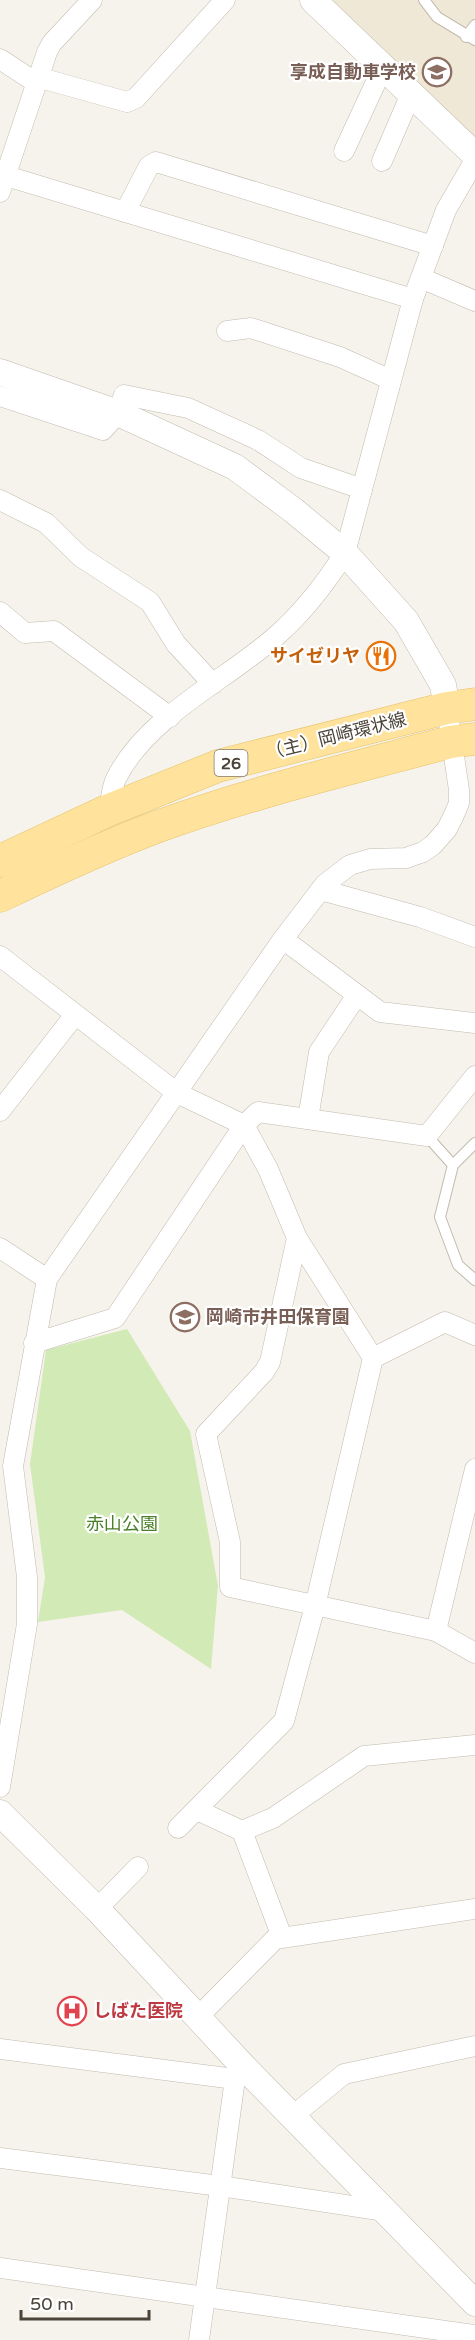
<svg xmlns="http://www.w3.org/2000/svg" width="475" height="2340" viewBox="0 0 475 2340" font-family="'Varela Round','Noto Sans JP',sans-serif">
<rect width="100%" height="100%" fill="#f6f3ec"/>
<path fill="#efe8d6" d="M325,0H475V145Z"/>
<path fill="#d2eab5" d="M127,1329L190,1431L218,1586L211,1669L122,1610L38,1622L45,1577L30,1464L46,1350Z"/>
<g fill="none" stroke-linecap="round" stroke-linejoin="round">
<g stroke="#c2bbae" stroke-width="12">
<g id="service">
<path d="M424,0L437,17L475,40"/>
<path d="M466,37L475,25"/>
<path d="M427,1136L453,1165"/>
<path d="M475,1143L453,1165L440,1217L458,1265L475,1280"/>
</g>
</g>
<g stroke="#c2bbae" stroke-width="21">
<g id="minor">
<path d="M0,59L35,82"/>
<path d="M37,77L127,102L136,98L225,0"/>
<path d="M344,151L383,67"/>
<path d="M382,161L411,94"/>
<path d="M0,174L413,299"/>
<path d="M0,192L47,52L52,43L92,0"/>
<path d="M125,212L149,166L156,162L433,246"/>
<path d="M421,278L475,301"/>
<path d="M227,331L251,328L340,357L391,380"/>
<path d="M0,396L103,430L118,413L124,395L188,408L258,440L301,468L362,489"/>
<path d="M0,500L46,523L81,557L150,602L176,644L213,684"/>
<path d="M0,612L25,633L54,631L170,717"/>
<path d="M109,810C111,799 112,784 118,775C149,716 226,680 275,637C303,613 325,584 345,553L413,299L446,210L475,160"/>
<path d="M321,890L420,917L475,937"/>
<path d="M283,939L380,1012L475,1023"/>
<path d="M0,956L177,1093L244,1125L268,1169L297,1238L373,1358L315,1606L284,1721L178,1828"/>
<path d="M0,1111L74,1016"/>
<path d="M308,1119L319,1052L357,995"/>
<path d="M297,1238L270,1362L264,1372L206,1434L230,1542V1587L436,1631L475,1653"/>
<path d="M0,1248L47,1279"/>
<path d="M34,1343L115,1318L244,1125L258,1112L427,1136L475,1076"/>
<path d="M373,1358L445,1322L475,1335"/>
<path d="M436,1631L475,1469"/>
<path d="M0,1787L27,1624V1577L13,1466L47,1279L283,939L325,884L350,865L370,859L406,858L423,852L433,845L447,829L454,815L459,803V790L447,708"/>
<path d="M197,1810L242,1831L282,1937"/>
<path d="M242,1831L273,1818L364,1756L475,1745"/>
<path d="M97,1909L138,1867"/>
<path d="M198,2017L275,1939L475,1909"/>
<path d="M0,2049L235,2079"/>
<path d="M294,2115L344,2074L475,2046"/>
<path d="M0,2158L220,2186L385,2211"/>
<path d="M0,2268L475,2335"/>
<path d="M199,2340L235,2079L243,2066"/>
</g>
</g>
<g stroke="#c2bbae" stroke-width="27">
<g id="tertiary">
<path d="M313,0L475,155"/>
<path d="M0,372L118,413L235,467L293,510L345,553L406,621L443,685L447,708"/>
<path d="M0,1813L97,1909L243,2066L475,2303"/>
</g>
</g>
<g stroke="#e6c16a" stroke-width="33">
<g id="primary">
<path d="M0,861L109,810L218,766L447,708L475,704"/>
<path d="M0,896C52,871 105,846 159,826C254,792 353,768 450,742L475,739"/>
</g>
</g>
<use href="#service" stroke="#fff" stroke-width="10"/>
<use href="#minor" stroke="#fff" stroke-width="20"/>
<use href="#tertiary" stroke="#fff" stroke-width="26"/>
<use href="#primary" stroke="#ffe39c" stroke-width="32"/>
</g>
<defs>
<g id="school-ring" transform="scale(1.5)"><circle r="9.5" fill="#fff" stroke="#8d6e63" stroke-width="1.5"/><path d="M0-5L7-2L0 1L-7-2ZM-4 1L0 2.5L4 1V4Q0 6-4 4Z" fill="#8d6e63"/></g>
<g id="restaurant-ring" transform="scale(1.5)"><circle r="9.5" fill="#fff" stroke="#e8710a" stroke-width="1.5"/><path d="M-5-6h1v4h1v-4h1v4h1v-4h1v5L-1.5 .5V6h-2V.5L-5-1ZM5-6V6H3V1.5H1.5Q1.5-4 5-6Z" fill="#e8710a"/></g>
<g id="hospital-ring" transform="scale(1.5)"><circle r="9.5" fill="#fff" stroke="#e0444e" stroke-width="1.5"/><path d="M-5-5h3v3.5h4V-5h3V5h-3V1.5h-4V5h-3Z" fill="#e0444e"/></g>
</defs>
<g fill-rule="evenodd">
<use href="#school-ring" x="437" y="72"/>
<use href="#restaurant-ring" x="381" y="656"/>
<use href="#school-ring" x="185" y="1317"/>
<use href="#hospital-ring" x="72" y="2011"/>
</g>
<g text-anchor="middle" stroke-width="4.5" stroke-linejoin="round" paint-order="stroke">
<rect fill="#fff" stroke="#817c74" stroke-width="1.5" x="214.5" y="750" width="33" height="26" rx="4.5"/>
<g font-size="16" font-weight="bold" fill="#4b4439">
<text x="231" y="769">26</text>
</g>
<g font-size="18" font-weight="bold" fill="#785e54" stroke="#fff" text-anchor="end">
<text x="416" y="78">享成自動車学校</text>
<text x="206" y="1323" text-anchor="start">岡崎市井田保育園</text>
</g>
<g font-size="18" font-weight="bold" fill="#c56008" stroke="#fff" text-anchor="end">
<text x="360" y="662">サイゼリヤ</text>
</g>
<g font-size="18" fill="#4b4439" stroke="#fff">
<text transform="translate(336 736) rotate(-14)" y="6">（主）岡崎環状線</text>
</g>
<g font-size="18" fill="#4a7f2a" stroke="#fff">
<text x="122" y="1530">赤山公園</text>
</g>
<g font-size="18" font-weight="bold" fill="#be3a42" stroke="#fff" text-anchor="start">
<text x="93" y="2017">しばた医院</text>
</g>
</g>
<path d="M21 2310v9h128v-9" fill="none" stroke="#4b4439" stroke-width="3"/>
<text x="30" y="2310" font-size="18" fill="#4b4439" stroke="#ffffff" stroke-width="4.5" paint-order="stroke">50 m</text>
</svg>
